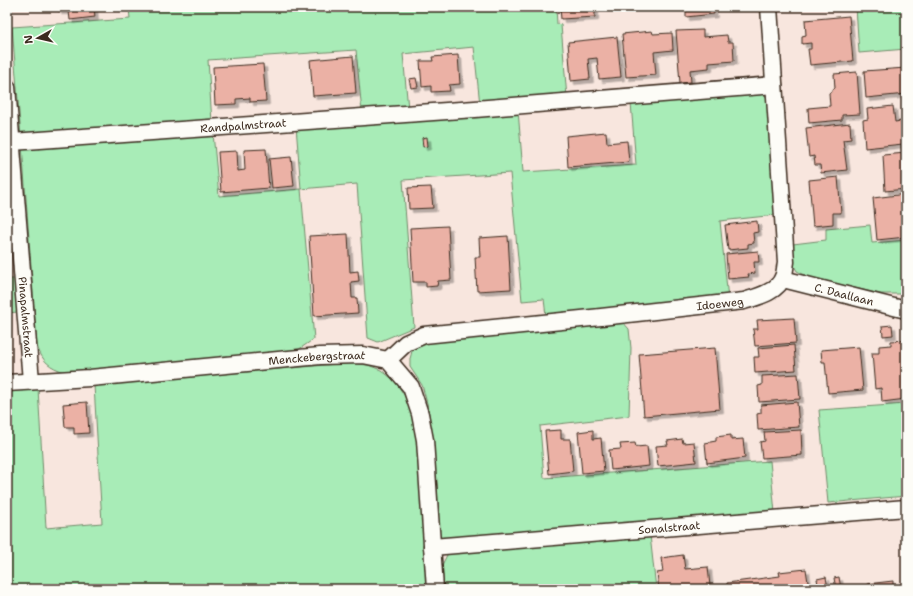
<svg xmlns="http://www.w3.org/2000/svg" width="913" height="596" viewBox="0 0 913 596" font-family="'Shantell Sans',sans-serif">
<defs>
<filter id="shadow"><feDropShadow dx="3.5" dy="3.5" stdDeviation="0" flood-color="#0004"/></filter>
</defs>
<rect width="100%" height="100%" fill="#f8e6de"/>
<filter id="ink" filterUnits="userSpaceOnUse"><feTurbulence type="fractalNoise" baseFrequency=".025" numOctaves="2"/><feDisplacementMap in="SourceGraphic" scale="8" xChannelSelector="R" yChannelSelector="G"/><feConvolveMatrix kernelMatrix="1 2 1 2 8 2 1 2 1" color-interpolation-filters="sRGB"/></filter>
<g filter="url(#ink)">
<g fill="#a8ecb7" stroke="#728b6a">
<path d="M129,7H556L557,24L561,25L567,98L480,105L474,47L403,54L408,109L362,113L356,50L208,60L212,123L21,137L12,27L130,19Z"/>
<path d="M856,7H906V49L859,53Z"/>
<path d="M762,92L768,99L776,215L720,221L728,299L546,316L544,299L522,301L510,173L403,180L414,327L378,342L368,338L357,184L301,189L314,339L295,352L65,372C49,367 43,362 37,346L22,145L213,133L219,196L301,189L296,126L518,110L523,172L636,165L631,103Z"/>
<path d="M870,225L872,243L906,240V294H881L811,278L797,271L792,262L793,244L826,240V229Z"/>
<path d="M7,279H16L18,312L7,313Z"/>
<path d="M622,321L629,329L631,348L629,416L540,426L544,478L770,461L775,513L440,542L437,486L428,407L422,385L410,367V359L412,351L428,340Z"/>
<path d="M349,363L368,365L381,370L395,381L408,401L415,418L418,443L427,589H7V391L38,388L46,528L102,523L94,385Z"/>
<path d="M906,404V496L828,503L819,410Z"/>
<path d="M650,535L656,589H444L442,565L448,553Z"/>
</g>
<g fill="#ebb1a5" stroke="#3b2a1e" filter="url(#shadow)">
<path d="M58,7H94L95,17L70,20L69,11H58Z"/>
<path d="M560,7H595V17L561,19Z"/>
<path d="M686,7H713L714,14L686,17Z"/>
<path d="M849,16L853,61L810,65L808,49H811V43L802,44V36L806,35L805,20Z"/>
<path d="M703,30V37L727,35L728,42H733L734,61L709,63V68L690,70L691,82L680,83L676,31Z"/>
<path d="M652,31L653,34L672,33L673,50L654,52L656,75L626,77L622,34Z"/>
<path d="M617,37L621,77L599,79L597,58L588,59L590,79L571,81L568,42Z"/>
<path d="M458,55L460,84L449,85L450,91L431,92V86L422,87L420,61H433L432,57Z"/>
<path d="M353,56L356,93L313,96L310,60Z"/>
<path d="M263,64L266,101L250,102V98L236,99V104L215,105L213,67Z"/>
<path d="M906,68V94L866,98L864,71Z"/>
<path d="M857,72L860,114L842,115V120L809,123L808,108L830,106L829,93L835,88L834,74Z"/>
<path d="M416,78L418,87L411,88L409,79Z"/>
<path d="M893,106L895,122L901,121L903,144L865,148L863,120L868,119L867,109Z"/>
<path d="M850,123L851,139L843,140L847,170L821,173L820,165H815L814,156L809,157L806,128Z"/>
<path d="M606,132L607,143L627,141L629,162L568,167L566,136Z"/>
<path d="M427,137L428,146L423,147L422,138Z"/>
<path d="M266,149L269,188L221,192L218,152L237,151L238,171L245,170L244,150Z"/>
<path d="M906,153V189L885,191L883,155Z"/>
<path d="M291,157L294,186L272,188L269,159Z"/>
<path d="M838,177L841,213H833V224L813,226L809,180Z"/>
<path d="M431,187L433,208L409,209L408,188Z"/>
<path d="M906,194V237L877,240L873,198Z"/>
<path d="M757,221L758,232L753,233L754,243L748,244V248L728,250L725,225Z"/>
<path d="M448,226L451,280L438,281L437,286L426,287V282H413L410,228Z"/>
<path d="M348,234L350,272L358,271L359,281L351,282L352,298H357L358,313L314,316L309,236Z"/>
<path d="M508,236L511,289L477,291L475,257H480L479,238Z"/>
<path d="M758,251L759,262H754L755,273L748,274L749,277L728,279L726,254Z"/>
<path d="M794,318L796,343L755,346L753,329H758L757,320Z"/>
<path d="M892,325L893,335L883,336L882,326Z"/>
<path d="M906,340V399L882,402L881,388L875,389L872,353H879V346L891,345V341Z"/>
<path d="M794,345L796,370L755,373L754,357H759L758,348Z"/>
<path d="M859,347L863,390L828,393L825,362H822L821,350Z"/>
<path d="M715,348L720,409L644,416L639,354Z"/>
<path d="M798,374L800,399L759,402L758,386L762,385V376Z"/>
<path d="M87,402L89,433L74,434V427H65L63,404Z"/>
<path d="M797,402L799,427L758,430L757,414L761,413V405Z"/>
<path d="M561,430V439H570L573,471L549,474L545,431Z"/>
<path d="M593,430V439L601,438L604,471L582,473L578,432Z"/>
<path d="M801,430L802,455L762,458L760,442L765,441L764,432Z"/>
<path d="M731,435V440L743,439L745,458L707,463L705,443L716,441V437Z"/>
<path d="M682,439L683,443L694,442L696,462L658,466L656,446L668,445L667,441Z"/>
<path d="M635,443L636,447L647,446L649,466L611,470L609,450L621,449L620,444Z"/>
<path d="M683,555L685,569L708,567L710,586L694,589H659L657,573L663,572L661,558Z"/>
<path d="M806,569L809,589H786V585L780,586L781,589H727V583L780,576L779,572Z"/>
<path d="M826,577L828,589H819L817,579Z"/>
<path d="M839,577L841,589H836L834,578Z"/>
<path d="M893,581V589H868L867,584Z"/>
</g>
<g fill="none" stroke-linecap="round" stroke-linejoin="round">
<g stroke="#3b2a1e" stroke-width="19">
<g id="minor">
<path id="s1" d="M7,87L31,381"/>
<path id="s2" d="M12,142L475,109L774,85"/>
<path id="s3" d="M783,279L906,310"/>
<path id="s4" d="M388,360L406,343L424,335L601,317L744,301C757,297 778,292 783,277C785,273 785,267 786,262L769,7"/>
<path id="s5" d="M7,383L90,378L320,356L363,355L388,360L411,387L420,414L425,440L435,589"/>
<path id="s6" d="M432,547L906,508"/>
</g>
</g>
<use href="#minor" stroke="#fdfcf7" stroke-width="16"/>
</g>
</g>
<g text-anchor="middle" stroke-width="4" stroke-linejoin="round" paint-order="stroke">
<g font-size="11" fill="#3b2a1e" stroke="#fdfcf7">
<text dy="4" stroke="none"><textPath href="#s2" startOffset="232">Randpalmstraat</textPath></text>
<text dy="4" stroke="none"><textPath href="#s3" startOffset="63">C. Daallaan</textPath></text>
<text dy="4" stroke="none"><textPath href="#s4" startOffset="342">Idoeweg</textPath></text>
<text dy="4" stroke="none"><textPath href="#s1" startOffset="231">Pinapalmstraat</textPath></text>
<text dy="4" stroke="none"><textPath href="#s5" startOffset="311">Menckebergstraat</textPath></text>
<text dy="4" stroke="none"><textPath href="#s6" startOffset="238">Sonalstraat</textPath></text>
</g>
</g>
<rect width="913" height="596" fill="none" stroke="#fdfcf7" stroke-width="24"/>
<rect x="12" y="12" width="889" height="572" fill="none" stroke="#3b2a1e" stroke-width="1.5" filter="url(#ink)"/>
<g transform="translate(38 38) rotate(262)" stroke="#fdfcf7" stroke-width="3" paint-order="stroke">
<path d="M0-3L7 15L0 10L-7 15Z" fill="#3b2a1e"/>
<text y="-6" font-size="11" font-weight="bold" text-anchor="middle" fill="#3b2a1e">N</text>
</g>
</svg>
